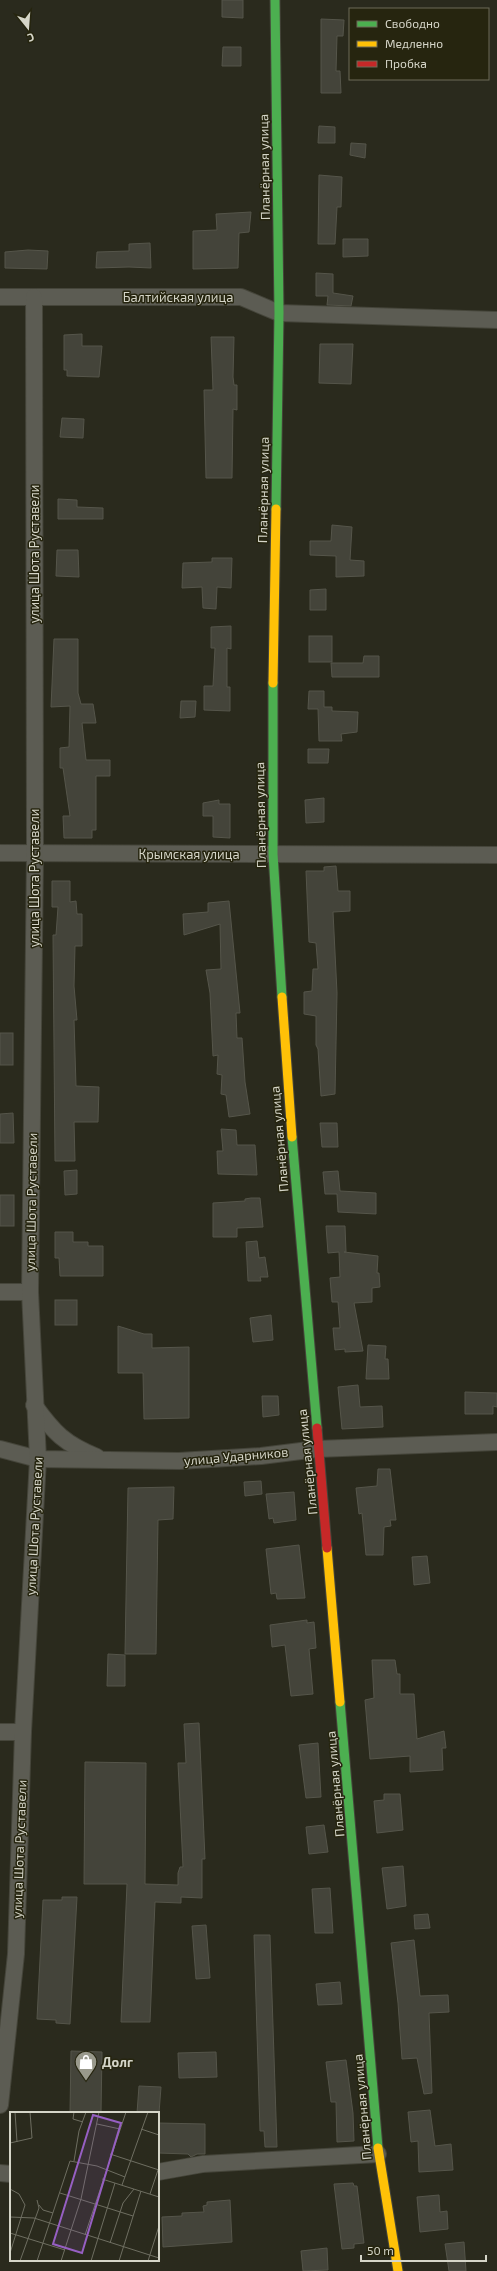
<svg xmlns="http://www.w3.org/2000/svg" width="497" height="2271" viewBox="0 0 497 2271" font-family="'Exo 2',sans-serif">
<rect width="100%" height="100%" fill="#2a2a1d"/>
<g fill="#44443a" stroke="#55554a">
<path d="M222,0H243V18L222,17Z"/>
<path d="M321,19L344,20L343,36H337L336,71H340L341,93H321Z"/>
<path d="M223,47H241V66H222Z"/>
<path d="M319,126L335,127V143H318Z"/>
<path d="M351,143L366,144L365,158L350,155Z"/>
<path d="M319,175L342,177L341,207H337L335,244H318Z"/>
<path d="M251,212L249,232L239,233L238,268L193,269V231L217,230L216,214Z"/>
<path d="M343,239H368V256L343,257Z"/>
<path d="M150,243L151,268L129,267L96,268L97,252L129,251V244Z"/>
<path d="M28,250L48,251L47,269L5,268V252Z"/>
<path d="M316,273L333,274V293L353,296L351,306L327,305L328,296H316Z"/>
<path d="M82,334V346H102L99,377L67,376V370H64V335Z"/>
<path d="M211,337H234L233,377L234,385H237V410L233,409L232,478H206L204,390H213Z"/>
<path d="M320,344H353L351,384L319,383Z"/>
<path d="M62,418L84,419L83,438L60,437Z"/>
<path d="M58,499L77,500V507L103,508V519H58Z"/>
<path d="M332,525L352,527L350,560L364,561V576L336,577V556L310,555V541H331Z"/>
<path d="M57,550H78L79,577L56,576Z"/>
<path d="M212,558H232L231,588L217,587L216,609L203,608L202,587L182,588L183,563L212,562Z"/>
<path d="M326,589V610H310V590Z"/>
<path d="M231,626V649L227,648V687H230V711L204,710V686H213L215,648H211V627Z"/>
<rect x="309" y="636" width="23" height="26"/>
<path d="M54,639H78V693L81,704H93L96,723H82L86,760H110V776H96V830H92V838H64L63,816H70L63,768H60V748L69,747L70,706L51,707Z"/>
<path d="M364,656H379V677H332L331,663H363Z"/>
<path d="M309,691H324V707H332V711L358,712L357,732L341,734L342,741H319L318,709H308Z"/>
<path d="M181,701H196L195,717L180,718Z"/>
<path d="M308,749H329L328,763H308Z"/>
<path d="M324,798V822L306,823L305,800Z"/>
<path d="M219,800V804H230V838L213,837V816H203V803Z"/>
<path d="M336,866L338,891H350V911L333,912L337,993L335,1094L321,1096L318,1049L316,1045V1016L304,1014V992L312,991L313,969H318L316,943L309,942L306,871H324V867Z"/>
<path d="M52,881H70V902L76,901L77,914H82V946H75L74,986L77,1020H74L76,1086L99,1087L98,1122H74L75,1161H55L53,935H56L58,907H52Z"/>
<path d="M229,901L240,1013H236L237,1038H242L245,1082L250,1114L229,1117L226,1095L221,1094L222,1075L217,1074L218,1055L213,1056L210,993L206,970L221,969L220,924L184,935L183,914L208,912V903Z"/>
<rect x="0" y="1033" width="13" height="32"/>
<path d="M13,1113L14,1143H0V1114Z"/>
<path d="M320,1123H337L338,1147H322Z"/>
<path d="M221,1129L236,1130L237,1145H255L257,1175L218,1174L217,1151H223Z"/>
<path d="M77,1170V1194L65,1195L64,1171Z"/>
<path d="M338,1171L340,1191L376,1193V1214L338,1212L337,1194H325L323,1172Z"/>
<rect x="0" y="1195" width="14" height="31"/>
<path d="M251,1198H260L263,1227L237,1228V1237H213V1203L245,1201V1199Z"/>
<path d="M326,1226H345L346,1252H344L378,1256L377,1273H379L380,1287L372,1288V1302L354,1303L363,1351L345,1352V1349L335,1350L333,1328H340L338,1302H332L330,1278L340,1277L339,1252L328,1253Z"/>
<path d="M55,1232H73V1242H88V1246H103V1276H60L59,1258H55Z"/>
<path d="M257,1241L259,1258L265,1257L268,1277H260L261,1281H248L246,1242Z"/>
<rect x="55" y="1300" width="22" height="25"/>
<path d="M271,1315L273,1340L253,1342L250,1318Z"/>
<path d="M118,1326L144,1334H152V1348L189,1347V1418L144,1419L143,1373H118Z"/>
<path d="M368,1345L386,1346L385,1359H388L389,1379H366Z"/>
<path d="M358,1385L360,1407L382,1406L383,1427L342,1429L338,1387Z"/>
<path d="M465,1392L497,1393V1407L493,1406V1414H465Z"/>
<path d="M262,1396H278L279,1415L263,1417Z"/>
<path d="M378,1469H390L396,1520H390L391,1526L384,1527L383,1555H366L362,1513L359,1514L356,1488L377,1486Z"/>
<path d="M261,1481L262,1494L245,1496L244,1482Z"/>
<path d="M174,1487L173,1519L158,1520L156,1654H125L128,1488Z"/>
<path d="M294,1492L296,1520L274,1523L273,1518L269,1519L266,1494Z"/>
<path d="M299,1545L305,1598L277,1599L276,1593L271,1594L266,1549Z"/>
<path d="M427,1556L430,1583L414,1585L412,1557Z"/>
<path d="M307,1620V1623L314,1622L315,1634L316,1648L309,1649L313,1694L291,1696L285,1645L272,1647L270,1625Z"/>
<path d="M108,1654L125,1655V1686H107Z"/>
<path d="M372,1660H395L397,1674H400V1694H414L417,1739L444,1731L446,1748H442L443,1770L410,1772V1756L370,1759L365,1700L374,1698Z"/>
<path d="M199,1723L205,1859H202V1898L181,1897V1903L155,1902L150,2022H121L127,1884H84L85,1762L146,1763L145,1884L178,1885V1873L180,1867H183L178,1763H186L184,1724Z"/>
<path d="M318,1743L321,1797L306,1798L299,1745Z"/>
<path d="M384,1794H400L403,1830L377,1833L374,1801L384,1800Z"/>
<path d="M324,1825L328,1852L309,1854L306,1827Z"/>
<path d="M403,1866L406,1906L387,1909L382,1868Z"/>
<path d="M330,1888L333,1933H315L312,1889Z"/>
<path d="M62,1897H77L70,2024L56,2023V2020L37,2019L43,1900H62Z"/>
<path d="M428,1914L430,1928L415,1929L414,1915Z"/>
<path d="M206,1925L210,1978L196,1979L192,1926Z"/>
<path d="M254,1935H270L277,2147H265L264,2131H260Z"/>
<path d="M414,1940L420,1996L448,1995L449,2012L429,2013L432,2093L424,2094L417,2058L402,2059L398,2003L391,1943Z"/>
<path d="M340,1982L342,2004L318,2005L316,1984Z"/>
<path d="M71,2051L102,2052L101,2113H70Z"/>
<path d="M216,2052L217,2077L179,2078L178,2053Z"/>
<path d="M346,2060L353,2113L354,2141L337,2142L336,2102H331L326,2062Z"/>
<path d="M139,2086L161,2087L159,2113H137Z"/>
<path d="M430,2110L435,2146L451,2144L453,2170L419,2172L418,2141L411,2142L408,2112Z"/>
<path d="M158,2123L205,2124V2154H197L191,2157L188,2154L158,2153Z"/>
<path d="M353,2183L354,2186H357L364,2243L354,2244V2248L342,2249L334,2184Z"/>
<path d="M439,2195L440,2212L447,2211L448,2229L420,2232L417,2197Z"/>
<path d="M230,2200L232,2242L163,2247L162,2217L182,2216V2213L204,2212L203,2206L207,2205V2202Z"/>
<path d="M464,2242L466,2271H449L445,2244Z"/>
<path d="M327,2248L328,2270L303,2271L301,2251Z"/>
</g>
<g fill="none" stroke-linecap="round" stroke-linejoin="round">
<g stroke="#45453a" stroke-width="18">
<g id="street">
<path d="M0,297H241L279,313L497,320"/>
<path d="M0,853L497,855"/>
<path d="M0,1292H30"/>
<path d="M34,1405C54,1433 65,1444 97,1457"/>
<path d="M0,1449L38,1459L179,1461L261,1456L317,1449L497,1442"/>
<path d="M0,1732H23"/>
<path d="M0,2105L16,1954L23,1732L38,1459L30,1292L35,853L34,297"/>
<path d="M158,2172L203,2164L378,2154"/>
<path d="M0,2173L11,2174"/>
</g>
</g>
<g stroke="#45453a" stroke-width="11">
<g id="fast">
<path d="M275,0L279,313L276,509"/>
<path d="M273,683V854L282,997"/>
<path d="M292,1137L317,1428"/>
<path d="M340,1702L378,2148"/>
</g>
</g>
<g stroke="#45453a" stroke-width="11">
<g id="slow">
<path d="M273,683L276,509"/>
<path d="M282,997L292,1137"/>
<path d="M327,1548L340,1702"/>
<path d="M378,2148L398,2271"/>
</g>
</g>
<g stroke="#45453a" stroke-width="11">
<path id="jam" d="M317,1428L327,1548"/>
</g>
<use href="#street" stroke="#5c5c53" stroke-width="16"/>
<use href="#fast" stroke="#4caf50" stroke-width="9"/>
<use href="#slow" stroke="#ffc107" stroke-width="9"/>
<use href="#jam" stroke="#c62828" stroke-width="9"/>
</g>
<defs>
<g id="shop-pin" transform="scale(1.15)"><path d="M0 17L-7.5 6A9.5 9.5 0 1 1 7.5 6Z" fill="#99998c" stroke="#26250f"/><path d="M-5-2.5h2.3a2.7 3.5 0 0 1 5.4 0H5L5.5 6h-11ZM-1.5-2.5h3a1.5 2.3 0 0 0-3 0Z" fill="#fff"/></g>
</defs>
<g fill-rule="evenodd">
<use href="#shop-pin" x="86" y="2062"/>
</g>
<g text-anchor="middle" stroke-width="3" stroke-linejoin="round" paint-order="stroke">
<g font-size="13" fill="#d5d5c8" stroke="#26250f">
<text transform="translate(264 167) rotate(-91)" y="5">Планёрная улица</text>
<text x="178" y="302">Балтийская улица</text>
<text transform="translate(263 490) rotate(-89)" y="5">Планёрная улица</text>
<text transform="translate(34 554) rotate(-90)" y="5">улица Шота Руставели</text>
<text transform="translate(260 815) rotate(-91)" y="5">Планёрная улица</text>
<text x="189" y="859">Крымская улица</text>
<text transform="translate(34 878) rotate(-90)" y="5">улица Шота Руставели</text>
<text transform="translate(279 1139) rotate(-95)" y="5">Планёрная улица</text>
<text transform="translate(31 1202) rotate(-89)" y="5">улица Шота Руставели</text>
<text transform="translate(236 1456) rotate(-5)" y="5">улица Ударников</text>
<text transform="translate(307 1462) rotate(-96)" y="5">Планёрная улица</text>
<text transform="translate(34 1526) rotate(-87)" y="5">улица Шота Руставели</text>
<text transform="translate(335 1784) rotate(-95)" y="5">Планёрная улица</text>
<text transform="translate(19 1849) rotate(-88)" y="5">улица Шота Руставели</text>
<text transform="translate(362 2107) rotate(-95)" y="5">Планёрная улица</text>
</g>
<g font-size="13" font-weight="bold" fill="#d5d5c8" stroke="#26250f" text-anchor="start">
<text x="102" y="2067">Долг</text>
</g>
</g>
<g transform="translate(10 2112)">
<rect width="149" height="149" fill="#2a2a1d"/>
<path fill="none" stroke="#6e6e61" stroke-width="1" d="M5,0L7,30M64,0L63,7L73,10M87,12L110,17M131,17L149,23M0,31L22,26L20,0M100,42L149,58M64,49L69,19L76,0M92,67L149,85M112,73L138,0M0,77L9,82L15,93L0,141M50,81L123,104M140,82L148,58M29,93L33,98L43,101M0,105L24,106L149,146M0,121L55,138M75,123L116,0M100,131L113,91L124,77M10,149L29,96L27,88M27,149L60,49L87,54L115,65M51,149L71,87L89,0M81,149L105,71M109,149L131,79M138,149L149,114"/>
<path fill="#965fc2" fill-opacity="0.15" stroke="#965fc2" stroke-width="2" d="M83,3L111,11L72,141L43,132Z"/>
<rect width="149" height="149" fill="none" stroke="#d5d5c8" stroke-width="2"/>
</g>
<rect x="349" y="8" width="140" height="72" fill="#26250f" stroke="#6c6b59"/>
<rect x="357" y="21" width="20" height="6" fill="#4caf50" stroke="#6c6b59"/>
<text x="385" y="28" font-size="12" fill="#d5d5c8">Свободно</text>
<rect x="357" y="41" width="20" height="6" fill="#ffc107" stroke="#6c6b59"/>
<text x="385" y="48" font-size="12" fill="#d5d5c8">Медленно</text>
<rect x="357" y="61" width="20" height="6" fill="#c62828" stroke="#6c6b59"/>
<text x="385" y="68" font-size="12" fill="#d5d5c8">Пробка</text>
<g transform="translate(28 28) rotate(163)" stroke="#26250f" stroke-width="3" paint-order="stroke">
<path d="M0-3L7 15L0 10L-7 15Z" fill="#d5d5c8"/>
<text y="-6" font-size="11" font-weight="bold" text-anchor="middle" fill="#d5d5c8">С</text>
</g>
<path d="M361 2255v6h125v-6" fill="none" stroke="#d5d5c8" stroke-width="2"/>
<text x="367" y="2255" font-size="12" fill="#d5d5c8" stroke="#26250f" stroke-width="3" paint-order="stroke">50 m</text>
</svg>
